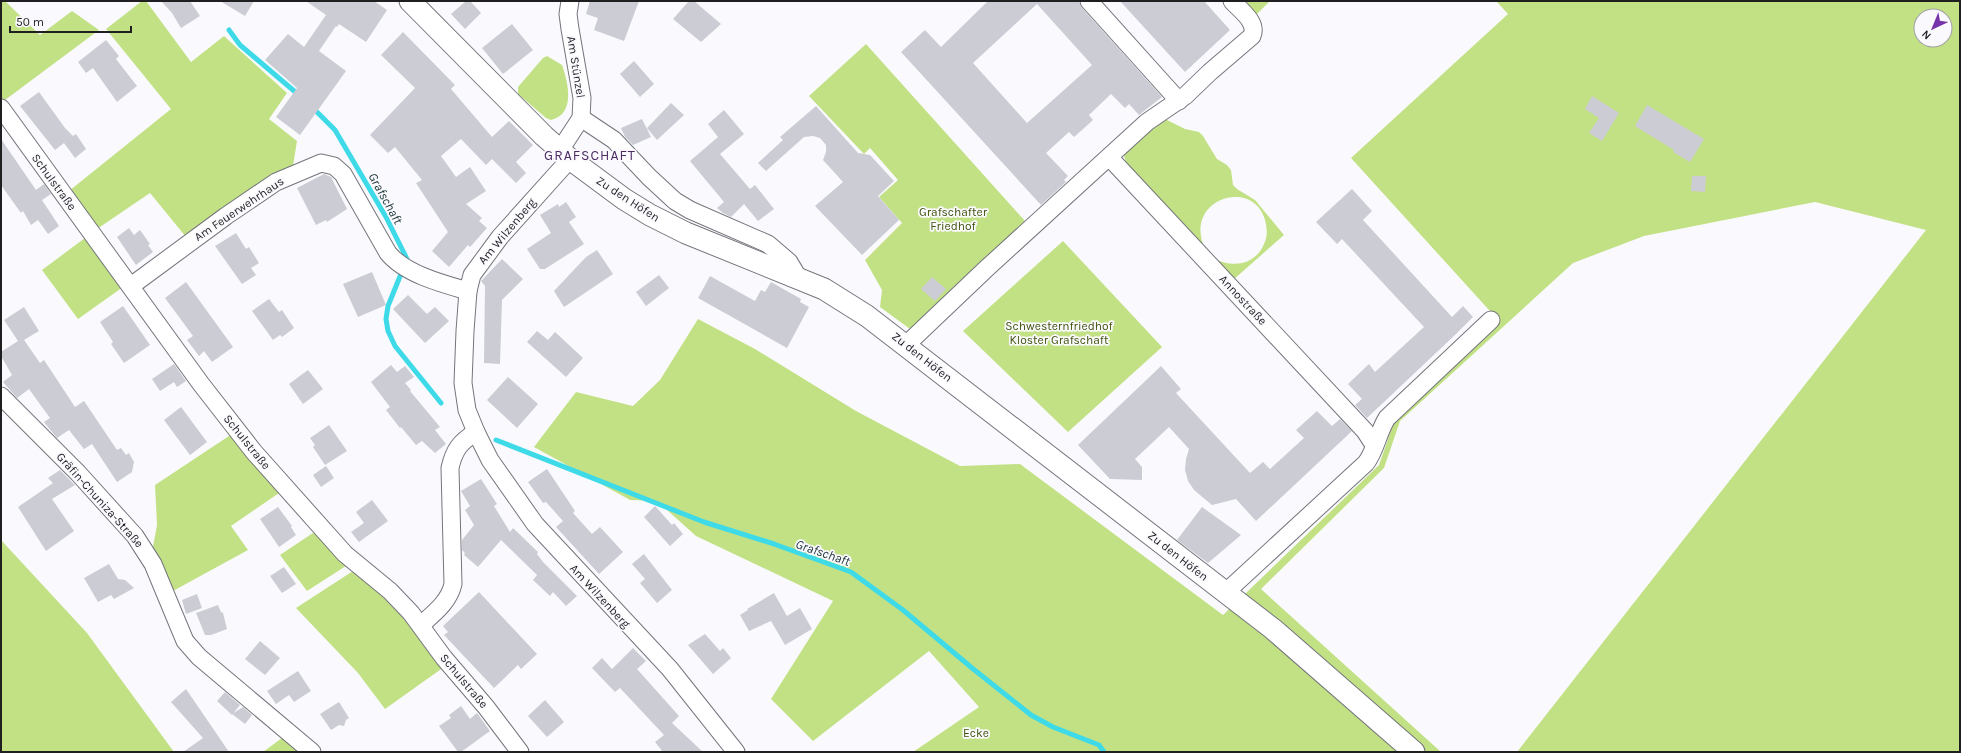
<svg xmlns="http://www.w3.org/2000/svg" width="1961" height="753" viewBox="0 0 1961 753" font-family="Karla,sans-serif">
<rect width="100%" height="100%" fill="#fafafe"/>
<g fill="#c2e185" fill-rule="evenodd">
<path d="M1,1H5L40,35L72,11L99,30L1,103Z"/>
<path d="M142,1H146L191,62L224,36L287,93L269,119L297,141L293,166L186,237L150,193L97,229L69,191L171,109L106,29Z"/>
<path d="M1242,1H1270L1256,15Z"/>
<path d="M1496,1H1960V752H1517L1926,230L1815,202L1644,236L1573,263L1400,421L1384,468L1261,589L1441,752H913L979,707L929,651L813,741L771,699L833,601L696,536L657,501L630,500L534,447L576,392L633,406L660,380L698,319L755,349L856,411L960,466L1020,464L1223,615L1379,465L1395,419L1499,321L1351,158L1508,14ZM1921,16H1945V40H1921Z"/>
<path d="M866,44L1025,221L910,329L880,307L882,290L865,260L902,223L879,197L898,180L870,148L864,154L809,96Z"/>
<path d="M547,56L562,65C568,82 576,114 551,120L546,118L518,94V87L543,58Z"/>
<path d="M1164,115L1167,120L1185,129L1199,132L1203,136L1217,159L1227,165L1231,170L1233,185L1237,189L1255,200L1284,235L1233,280L1213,258C1231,268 1255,266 1264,244C1268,236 1267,228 1265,220C1253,176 1180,200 1206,251L1127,165L1124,156L1125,152Z"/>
<path d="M89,235L123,287L78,319L42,270Z"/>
<path d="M1063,241L1162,347L1068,432L963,331Z"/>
<path d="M232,434L282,491L231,526L248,550L173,591L152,552L157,525L155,485Z"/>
<path d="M316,531L349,564L307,591L280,555Z"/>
<path d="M1,540L87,633L174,752H1Z"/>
<path d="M353,571L394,607L444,667L385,709L358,673L296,608Z"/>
<path d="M286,735L307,752H263Z"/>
</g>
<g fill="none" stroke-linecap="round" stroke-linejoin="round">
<g stroke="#3edae8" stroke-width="5">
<path d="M229,30L240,45L300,96"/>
<path d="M313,108L335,130L386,217L407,259L388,306L386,319L388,331L395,346L441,403"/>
<path d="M496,440L704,522L774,544L851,572L903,610L972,668L1031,715L1053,727L1099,745L1104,752"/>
</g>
</g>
<g fill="#cbccd4" fill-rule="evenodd">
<path d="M161,1H190L200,16L181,28L172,13Z"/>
<path d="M220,1H254L245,16Z"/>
<path d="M306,1H374L387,10L366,42L339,24L337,27L336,26L319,51L346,71L300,135L276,117L297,88L265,60L288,34L304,47L326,15Z"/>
<path d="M466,1H470L481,13L465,29L451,14Z"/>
<path d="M590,1H639L624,41L594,30L598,18L586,14Z"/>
<path d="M689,1H694L721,24L701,42L673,19Z"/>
<path d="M988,1H1079L1082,8L1162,97L1139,115L1129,104L1125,108L1111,94L1089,115L1093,120L1082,130L1074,137L1069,132L1046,153L1068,176L1064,180L1066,182L1041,205L901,52L925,30L941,47ZM1037,4L1092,65L1027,123L973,63Z"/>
<path d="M1120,1H1204L1230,30L1185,72Z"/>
<path d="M512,24L533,50L503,74L482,48Z"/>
<path d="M403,32L455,85L451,89L492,137L509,121L533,145L516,162L526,173L516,183L492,159L486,165L461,139L441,156L456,177L470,167L486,191L466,204L482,218L479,221L487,228L470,247L468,245L449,267L432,251L448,232L416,183L422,180L395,147L388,153L370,135L415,88L381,55Z"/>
<path d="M106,40L119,56L116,59L137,86L117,102L93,68L86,73L78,62Z"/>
<path d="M634,61L654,84L640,97L620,74Z"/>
<path d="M39,92L65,128L73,136L76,134L86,149L75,158L64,143L55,150L20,106Z"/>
<path d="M1592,96L1619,113L1602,141L1589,133L1599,118L1585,109Z"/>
<path d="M671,103L684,115L657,140L647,128Z"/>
<path d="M1647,105L1704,139L1690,162L1673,152L1674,150L1635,126Z"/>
<path d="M816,106L858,153L870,155L894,181L878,196L899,220L862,255L815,206L843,182L823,160L826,152V145L820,138L813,136L804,137L766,171L758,163L783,140L780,137Z"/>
<path d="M724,110L744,134L720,154L750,189L755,185L774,209L758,221L744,204L731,217L723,213L717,208L724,202L690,161L718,137L708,124Z"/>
<path d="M642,119L651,137L633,145L625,137L621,128Z"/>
<path d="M1,139L36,190L44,184L51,194L42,200L59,226L48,234L38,220L31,225L23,211L21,213L1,185Z"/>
<path d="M324,174L331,177L347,209L327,222L326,220L316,225L297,188Z"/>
<path d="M1692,176H1706L1705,192L1691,191Z"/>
<path d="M1352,189L1372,211L1363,220L1452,317L1463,306L1473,317L1455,335L1367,418L1355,405L1362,399L1348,384L1369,364L1375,372L1424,327L1342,239L1337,244L1316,222Z"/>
<path d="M566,202L576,217L569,222L584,244L545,269H540L527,249L551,233L540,215L558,204L559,207Z"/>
<path d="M129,228L134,235L140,230L150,244L148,245L153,252L136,265L117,237Z"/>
<path d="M236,233L246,249L249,247L259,263L251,268L256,275L242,284L215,246Z"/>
<path d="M597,250L613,274L564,307L554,291L586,257Z"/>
<path d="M502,259L523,279L502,300L500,364L484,363L485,286L481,281Z"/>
<path d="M372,272L386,305L358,317L343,284Z"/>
<path d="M659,275L669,288L646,306L636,292Z"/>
<path d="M710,276L755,301L761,290L765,292L771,282L801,299L800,302L809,307L787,348L698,298Z"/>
<path d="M932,277L946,289L935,301L921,289Z"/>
<path d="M186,282L233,347L212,362L204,351L199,356L187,340L193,336L165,298Z"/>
<path d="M408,295L427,314L435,307L449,321L425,343L393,309Z"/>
<path d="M269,299L279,312L282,310L294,328L282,337L280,335L273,340L252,311Z"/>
<path d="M123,306L150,345L124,363L111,344L113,342L100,322Z"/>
<path d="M24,307L39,331L24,340L40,363L44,360L75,407L84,401L117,450L121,448L126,455L129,453L134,462L132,472L117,482L92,444L84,449L69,430L57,438L44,422L50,418L29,389L17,398L3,382L12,375L1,356V352L18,341L4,320Z"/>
<path d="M537,331L548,340L555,332L583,358L566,377L527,342Z"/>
<path d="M174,364L186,381L177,387L174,382L160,391L152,379Z"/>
<path d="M391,365L397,372L405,366L414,377L405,383L411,390L410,391L440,427L435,430L446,444L435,453L422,441L416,445L401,427L400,428L386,410L390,407L371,382Z"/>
<path d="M1161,366L1181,389L1176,393L1250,473L1263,462L1270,469L1304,438L1296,430L1317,411L1332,426L1340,419L1352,431L1256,521L1236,499L1212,505L1194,490L1188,481L1185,470L1186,459L1189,449L1169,427L1135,459L1142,467V480L1110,479L1078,445Z"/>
<path d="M308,370L323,389L303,404L289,384Z"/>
<path d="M508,377L538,404L517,428L487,400Z"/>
<path d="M181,407L207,442L190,455L164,420Z"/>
<path d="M329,425L347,451L325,465L313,447L315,445L310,438Z"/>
<path d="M326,466L334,478L321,487L313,475Z"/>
<path d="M547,469L575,511L573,513L592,534L600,527L623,552L599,574L556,527L563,521L546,502L543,503L528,482Z"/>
<path d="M60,470L75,485L52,499L74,531L46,551L18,507L53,483L48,478Z"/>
<path d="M481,479L497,504L494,506L510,532L513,528L538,552L537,554L543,562L577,596L566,606L553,592L550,596L533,580L537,575L501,540L478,567L464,555L465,553L462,550V540L474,525L465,510L470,506L461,491Z"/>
<path d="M372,500L388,521L359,542L351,532L364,523L356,512Z"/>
<path d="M655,506L672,525L674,523L683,534L670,546L644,517Z"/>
<path d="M278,507L292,526L291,527L296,535L279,547L260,519Z"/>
<path d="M1202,507L1241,535L1208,563L1177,540Z"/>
<path d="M644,554L672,590L657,603L640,583L645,579L632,564Z"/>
<path d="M109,564L118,579L125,580L134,588L114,599L111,595L98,602L84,578Z"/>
<path d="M284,567L296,584L282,593L270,576Z"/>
<path d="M479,592L537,654L521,669L518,665L494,688L444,635L448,632L443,626Z"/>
<path d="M774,593L787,616L800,608L812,629L785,645L771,621L749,631L740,615L748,610L747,609Z"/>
<path d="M197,594L202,608L186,614L182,600Z"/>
<path d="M218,605L221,612L223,613L227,629L211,635H205L196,613Z"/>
<path d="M705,634L720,651L723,648L731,658L713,674L688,645Z"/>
<path d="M260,641L280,658L265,675L245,659Z"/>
<path d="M633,648L646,661L637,669L679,716L672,723L703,752H663L655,742L664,735L620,688L615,692L592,668L602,658L612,669Z"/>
<path d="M298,671L311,691L294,702L289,695L276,704L267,691Z"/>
<path d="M186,689L229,752H183L203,738L171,702Z"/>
<path d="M225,692L240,705L232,715L217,701Z"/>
<path d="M545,700L564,722L547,737L528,716Z"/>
<path d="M339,702L349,718L346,720L344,726L339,725L331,730L320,714Z"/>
<path d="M461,706L470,719L477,713L490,731L461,752H458L439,726L451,718L449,715Z"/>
<path d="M243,707L252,715L245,724L232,714Z"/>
</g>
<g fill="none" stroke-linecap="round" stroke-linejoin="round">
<g stroke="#74757c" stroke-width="19">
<g id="minor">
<path d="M1089,1L1179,101"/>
<path d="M1,108L201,384L254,452L345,554L390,591L411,613L444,658L486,707L520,752"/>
<path d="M581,118L614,140L649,177L675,201L690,210L768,244L789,262L798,277"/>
<path d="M560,150L581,118L582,98L570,29L568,14L570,1"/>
<path d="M1109,157L1365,431L1374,445"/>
<path d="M570,159L500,237L472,275L468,291L465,331L463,383L467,410L476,432L490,460L535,524L670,669L736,752"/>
<path d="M131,286L226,216L276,182L321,163L334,166L343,174L388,253C405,274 443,284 468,291"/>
<path d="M906,345L987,268L1147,122L1185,96L1210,72L1252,36C1258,22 1240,10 1232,1"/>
<path d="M1,396L78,473L135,536L153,564L185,641L199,657L312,752"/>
<path d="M1225,593L1366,463C1376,450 1378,432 1387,418L1491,320"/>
<path d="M421,625C434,613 449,602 453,584L450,468C454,450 460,442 476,432"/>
</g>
</g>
<g stroke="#74757c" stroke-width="23">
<path id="tertiary" d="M410,1L544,136L570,159L624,199L650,215L686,233L824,289L867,316L1273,629L1414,752"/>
</g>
<use href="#minor" stroke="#fff" stroke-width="17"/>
<use href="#tertiary" stroke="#fff" stroke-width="21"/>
</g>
<g text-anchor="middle" stroke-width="3.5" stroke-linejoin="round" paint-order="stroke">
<g font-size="12" fill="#1f1f22" stroke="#fafafe">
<text transform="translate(576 67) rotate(81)" y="4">Am Stünzel</text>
<text transform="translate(54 182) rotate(54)" y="4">Schulstraße</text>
<text transform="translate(628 199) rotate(33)" y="4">Zu den Höfen</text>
<text transform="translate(239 209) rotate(-34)" y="4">Am Feuerwehrhaus</text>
<text transform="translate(507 231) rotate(-50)" y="4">Am Wilzenberg</text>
<text transform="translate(1243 300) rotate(47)" y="4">Annostraße</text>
<text transform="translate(922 357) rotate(38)" y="4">Zu den Höfen</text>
<text transform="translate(247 442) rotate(51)" y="4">Schulstraße</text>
<text transform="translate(100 500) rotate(48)" y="4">Gräfin-Chuniza-Straße</text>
<text transform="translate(1178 556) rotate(38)" y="4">Zu den Höfen</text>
<text transform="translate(600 596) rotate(47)" y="4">Am Wilzenberg</text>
<text transform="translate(464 681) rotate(50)" y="4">Schulstraße</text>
</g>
<g font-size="12" fill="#40520d" stroke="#fafafe">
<text x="953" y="216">Grafschafter<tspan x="953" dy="14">Friedhof</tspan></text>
<text x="1059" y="330">Schwesternfriedhof<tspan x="1059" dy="14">Kloster Grafschaft</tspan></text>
<text x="976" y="737">Ecke</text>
</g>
<g font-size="13" font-style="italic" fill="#193235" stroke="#fafafe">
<text transform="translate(386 198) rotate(61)" y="5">Grafschaft</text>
<text transform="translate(823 552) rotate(19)" y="5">Grafschaft</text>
</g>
<g font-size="14" letter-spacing="1" fill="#4a2b64" stroke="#fafafe">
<text x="590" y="160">GRAFSCHAFT</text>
</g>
</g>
<rect width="1961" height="753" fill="none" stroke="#1f1f22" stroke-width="4"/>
<g transform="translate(1933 28) rotate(224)"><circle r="19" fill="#fafafe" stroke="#a2a2a6"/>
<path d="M0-3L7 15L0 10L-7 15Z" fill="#7734a8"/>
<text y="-6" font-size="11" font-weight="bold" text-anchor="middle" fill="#1f1f22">N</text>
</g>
<path d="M10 26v6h121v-6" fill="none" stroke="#1f1f22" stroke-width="2"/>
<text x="16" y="26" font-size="12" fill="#1f1f22" stroke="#fafafe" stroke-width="3" paint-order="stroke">50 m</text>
</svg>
